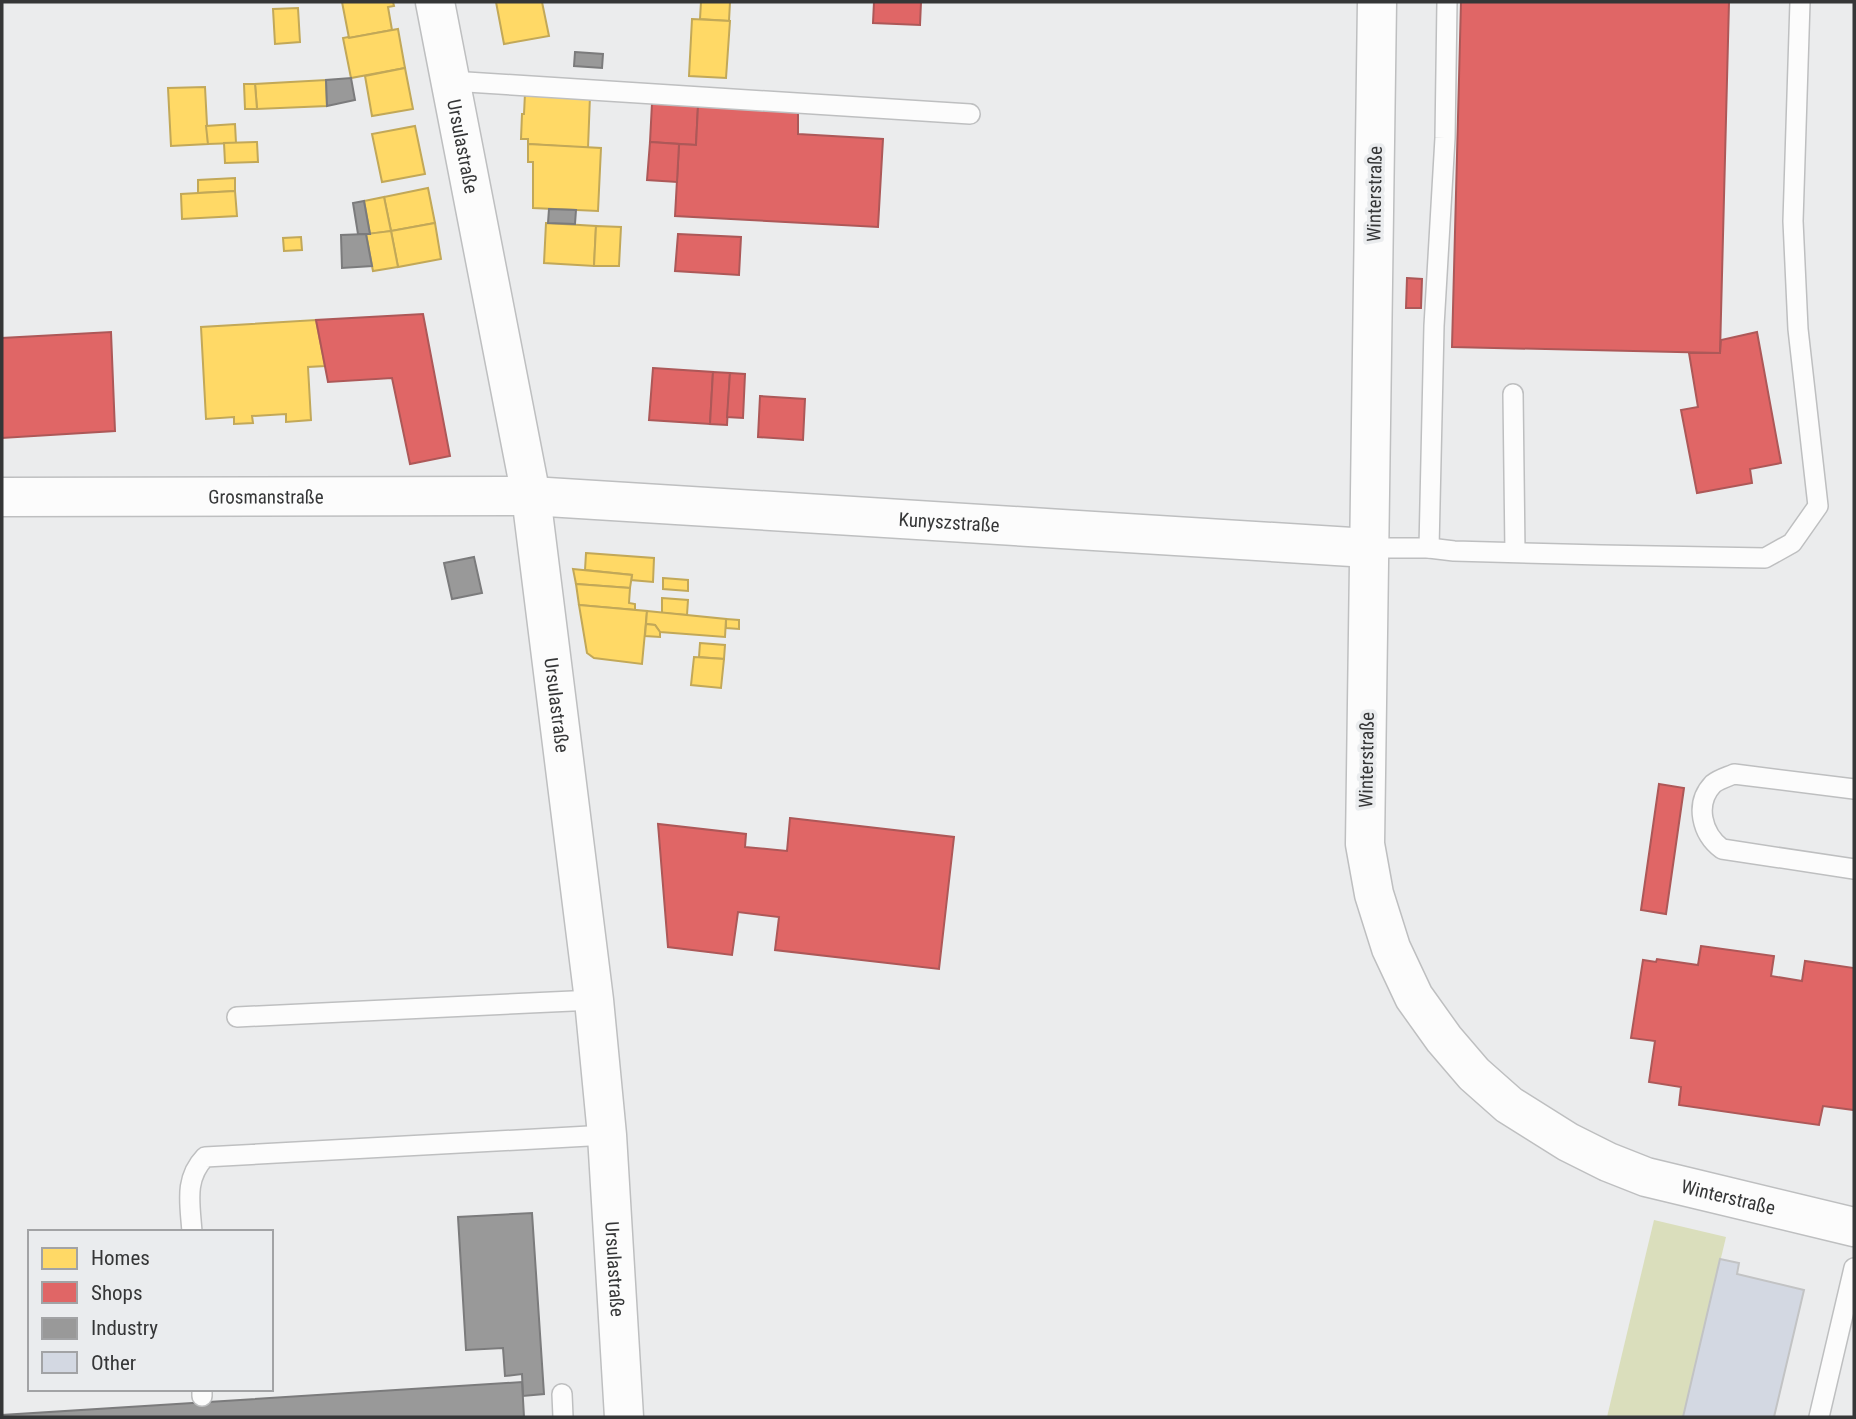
<svg xmlns="http://www.w3.org/2000/svg" width="1856" height="1419" viewBox="0 0 1856 1419" font-family="'Roboto Condensed',sans-serif">
<rect width="100%" height="100%" fill="#ebeced"/>
<path fill="#dadebc" d="M1654,1220L1726,1237L1683,1417H1607Z"/>
<g fill="#ffd966" stroke="#c2a858" stroke-width="2">
<path d="M342,2H393L394,6L388,7L392,30L349,38Z"/>
<path d="M496,2H542L549,36L504,44Z"/>
<path d="M701,2H730L729,21L700,19Z"/>
<path d="M298,8L300,42L275,44L273,9Z"/>
<path d="M692,19L730,21L726,78L689,76Z"/>
<path d="M398,29L405,68L351,78L343,38L348,37L349,38Z"/>
<path d="M405,68L413,109L372,116L365,76Z"/>
<path d="M326,80L327,106L257,109L255,84Z"/>
<path d="M244,84H255L257,109H245Z"/>
<path d="M205,87L208,144L171,146L168,88Z"/>
<path d="M525,93L590,96L588,148L528,144V139H521L522,114H524Z"/>
<path d="M235,124L236,143L208,144L206,126Z"/>
<path d="M415,126L425,174L382,182L372,134Z"/>
<path d="M257,142L258,162L225,163L224,143Z"/>
<path d="M528,144L601,148L598,211L533,208V162H528Z"/>
<path d="M235,178V191L198,193V180Z"/>
<path d="M428,188L435,223L391,231L384,197Z"/>
<path d="M235,191L237,216L182,219L181,194Z"/>
<path d="M384,197L391,231L370,234L364,201Z"/>
<path d="M435,223L441,259L398,267L391,231Z"/>
<path d="M546,223L596,226L594,266L544,263Z"/>
<path d="M596,226L621,227L619,266H594Z"/>
<path d="M391,231L398,267L373,271L366,234Z"/>
<path d="M301,237L302,250L284,251L283,238Z"/>
<path d="M316,320L325,366L308,367L311,420L286,422V414L252,416L253,423L234,424V417L206,419L201,327Z"/>
<path d="M586,553L654,558L653,582L631,580L632,575L585,570Z"/>
<path d="M573,569L632,575L630,588L576,584Z"/>
<path d="M663,578L688,580V591L663,589Z"/>
<path d="M576,584L630,588L629,603L635,604V610L579,605Z"/>
<path d="M662,598L688,600L687,615L662,613Z"/>
<path d="M579,605L647,611L642,664L594,658L587,653Z"/>
<path d="M647,611L726,619L725,637L660,632L655,625L646,624Z"/>
<path d="M726,619L739,620V629L726,628Z"/>
<path d="M646,624L655,625L660,632V637L645,636Z"/>
<path d="M700,643L725,645L724,659L699,657Z"/>
<path d="M694,657L724,659L721,688L691,685Z"/>
</g>
<g fill="#e06666" stroke="#ad5858" stroke-width="2">
<path d="M874,2H921L920,25L873,23Z"/>
<path d="M1461,2H1729L1720,353L1452,347Z"/>
<path d="M652,103L698,106L696,145L650,142Z"/>
<path d="M698,106L798,111V134L883,139L878,227L675,216L679,144L696,145Z"/>
<path d="M650,142L679,144L677,182L647,180Z"/>
<path d="M678,234L741,237L739,275L675,271Z"/>
<path d="M1407,278L1422,279L1421,308H1406Z"/>
<path d="M423,314L450,456L410,464L392,378L328,382L316,320Z"/>
<path d="M111,332L115,431L2,438V338Z"/>
<path d="M1757,332L1781,463L1750,469L1752,483L1697,493L1681,410L1698,407L1689,353H1720L1721,340Z"/>
<path d="M653,368L713,372L710,424L649,420Z"/>
<path d="M713,372L730,373L727,425L710,424Z"/>
<path d="M730,373L745,374L743,418L727,417Z"/>
<path d="M760,396L805,399L803,440L758,437Z"/>
<path d="M1659,784L1684,788L1666,914L1641,910Z"/>
<path d="M790,818L954,837L939,969L775,950L779,917L738,912L732,955L668,947L658,824L746,834L745,847L787,851Z"/>
<path d="M1701,946L1774,956L1771,976L1802,981L1805,961L1854,968V1110L1823,1106L1819,1125L1679,1105L1681,1087L1649,1082L1655,1041L1631,1038L1643,960L1656,962L1657,959L1698,965Z"/>
</g>
<g fill="#999" stroke="#7b7b7c" stroke-width="2">
<path d="M575,52L603,54L602,68L574,66Z"/>
<path d="M351,78L355,100L327,106L326,80Z"/>
<path d="M364,201L370,234H358L353,203Z"/>
<path d="M549,209L576,210L575,224L548,223Z"/>
<path d="M366,234L372,266L342,268L341,235Z"/>
<path d="M474,557L482,593L452,599L444,563Z"/>
<path d="M532,1213L544,1394L523,1396L522,1374L505,1376L503,1348L466,1350L458,1217Z"/>
<path d="M522,1382L524,1417H2V1415Z"/>
</g>
<path fill="#d3d8e2" stroke="#c2c3c4" stroke-width="2" d="M1720,1259L1739,1263L1737,1274L1804,1290L1774,1417H1683Z"/>
<g fill="none" stroke-linecap="round" stroke-linejoin="round">
<g stroke="#bebfc0" stroke-width="22">
<g id="service">
<path d="M451,81L970,114"/>
<path d="M1513,394L1515,552"/>
<path d="M1368,548H1429L1454,551L1601,555L1765,558L1792,543L1818,506L1798,329L1793,221L1800,2"/>
<path d="M1429,548L1434,326L1445,138L1447,2"/>
<path d="M1854,789L1734,774C1727,777 1719,779 1713,784C1694,804 1702,834 1722,849L1854,869"/>
<path d="M237,1017L594,1000"/>
<path d="M192,1232C190,1203 184,1179 205,1157L607,1135"/>
<path d="M202,1389V1396"/>
<path d="M562,1394L563,1417"/>
<path d="M1819,1417L1854,1268"/>
</g>
</g>
<g stroke="#bebfc0" stroke-width="41">
<g id="minor">
<path id="s1" d="M1377,2L1365,844L1374,894L1391,948L1414,997L1444,1039L1474,1074L1509,1105L1568,1142L1608,1162L1646,1177L1854,1227"/>
<path id="s2" d="M2,497L531,496L1368,548"/>
</g>
</g>
<g stroke="#bebfc0" stroke-width="41">
<g id="tertiary">
<path id="s3" d="M435,2L531,496L594,1000L607,1135L624,1417"/>
</g>
</g>
<use href="#service" stroke="#fcfcfc" stroke-width="19"/>
<use href="#minor" stroke="#fcfcfc" stroke-width="38"/>
<use href="#tertiary" stroke="#fcfcfc" stroke-width="38"/>
</g>
<g text-anchor="middle" stroke-width="7" stroke-linejoin="round" paint-order="stroke">
<g font-size="19" fill="#353637" stroke="#eaecee">
<text dy="7" stroke="none"><textPath href="#s3" startOffset="147">Ursulastraße</textPath></text>
<text transform="translate(1374 194) rotate(-89)" y="7">Winterstraße</text>
<text dy="7" stroke="none"><textPath href="#s2" startOffset="264">Grosmanstraße</textPath></text>
<text dy="7" stroke="none"><textPath href="#s2" startOffset="948">Kunyszstraße</textPath></text>
<text dy="7" stroke="none"><textPath href="#s3" startOffset="714">Ursulastraße</textPath></text>
<text transform="translate(1366 760) rotate(-89)" y="7">Winterstraße</text>
<text dy="7" stroke="none"><textPath href="#s1" startOffset="1388">Winterstraße</textPath></text>
<text dy="7" stroke="none"><textPath href="#s3" startOffset="1281">Ursulastraße</textPath></text>
</g>
</g>
<rect width="1856" height="1419" fill="none" stroke="#353637" stroke-width="7"/>
<rect x="28" y="1230" width="245" height="161" fill="#eaecee" stroke="#a2a3a5" stroke-width="2"/>
<rect x="42" y="1248" width="35" height="21" fill="#ffd966" stroke="#a2a3a5" stroke-width="2"/>
<text x="91" y="1265" font-size="21" fill="#353637">Homes</text>
<rect x="42" y="1282" width="35" height="21" fill="#e06666" stroke="#a2a3a5" stroke-width="2"/>
<text x="91" y="1300" font-size="21" fill="#353637">Shops</text>
<rect x="42" y="1318" width="35" height="21" fill="#999999" stroke="#a2a3a5" stroke-width="2"/>
<text x="91" y="1335" font-size="21" fill="#353637">Industry</text>
<rect x="42" y="1352" width="35" height="21" fill="#d3d8e2" stroke="#a2a3a5" stroke-width="2"/>
<text x="91" y="1370" font-size="21" fill="#353637">Other</text>
</svg>
